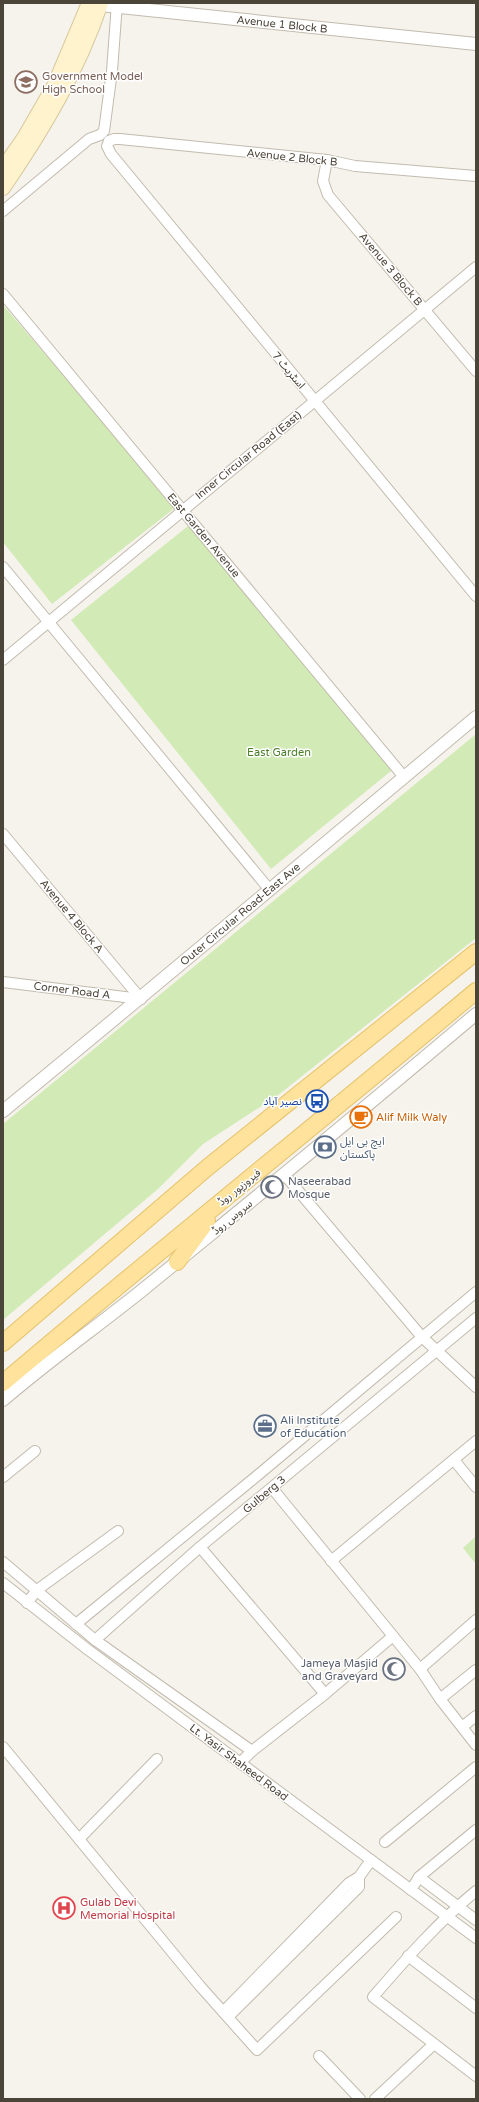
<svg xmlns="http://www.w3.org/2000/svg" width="479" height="2102" viewBox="0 0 479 2102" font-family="'Varela Round','Noto Sans Arabic',sans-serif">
<rect width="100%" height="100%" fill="#f6f3ec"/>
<g fill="#d2eab5">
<path d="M3,305L176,507L52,604L3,542Z"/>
<path d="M188,526L397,766L271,869L71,620Z"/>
<path d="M476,734V938L277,1096L203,1144L158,1189L3,1320V1124Z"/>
<path d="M476,1536V1564L463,1548Z"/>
</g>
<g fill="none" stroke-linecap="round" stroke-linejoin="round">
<g stroke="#c2bbae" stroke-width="12">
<g id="minor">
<path d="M109,141L107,146L111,154L476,596"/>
<path d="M109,141L114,139H120L327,160L355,166L476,176"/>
<path d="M327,160L323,181L328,195L476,371"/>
<path d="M3,211L89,139L100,135L104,131L112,71L117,3"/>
<path d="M3,294L404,777"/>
<path d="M3,567L269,889"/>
<path d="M3,660L476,267"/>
<path d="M3,834L141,999"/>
<path d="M3,982L141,999"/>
<path d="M284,1174L422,1337L476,1387"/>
<path d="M454,1460L476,1487"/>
<path d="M3,1477L35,1451"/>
<path d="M272,1488L420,1669L440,1699L476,1745"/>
<path d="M200,1547L325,1694"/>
<path d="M331,1561L476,1441"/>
<path d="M3,1562L95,1640L252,1751"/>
<path d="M3,1583L87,1649L476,1938"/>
<path d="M27,1603L37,1590L118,1531"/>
<path d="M76,1624L258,1475L476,1292"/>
<path d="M95,1640L200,1547L476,1318"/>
<path d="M420,1669L476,1620"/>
<path d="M440,1699L476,1670"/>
<path d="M462,1727L476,1716"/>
<path d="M3,1747L200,1986L257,2050L396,1917"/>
<path d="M240,1763L252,1751L325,1694L393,1636"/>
<path d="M79,1839L157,1759"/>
<path d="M385,1842L476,1767"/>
<path d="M419,1877L476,1920"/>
<path d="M411,1890L419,1877L476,1830"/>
<path d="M476,1891C438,1922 405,1960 373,1997L476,2076"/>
<path d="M408,1956L476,2008"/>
<path d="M223,2012L349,1883L359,1877L371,1860"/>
<path d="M228,2017L359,1887V1877"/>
<path d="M319,2056L360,2099"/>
<path d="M375,2099L434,2044"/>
</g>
</g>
<g stroke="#c2bbae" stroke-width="14">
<g id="tertiary">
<path d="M91,4L476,44"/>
<path d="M3,1111C162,981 319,848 476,717"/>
<path d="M3,1400C47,1362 95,1328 140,1292C253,1200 365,1108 476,1014"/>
</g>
</g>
<g stroke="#d6c79b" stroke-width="16">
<g id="secondary">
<path d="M3,168L24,138L54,86L89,3"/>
<path d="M3,188C43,130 78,71 101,3"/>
</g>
</g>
<g stroke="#e6c16a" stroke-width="18">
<g id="primary">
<path d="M177,1262L207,1221"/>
<path d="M3,1343L208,1167L476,952"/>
<path d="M3,1383C159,1250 319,1123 476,991"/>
</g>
</g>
<use href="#minor" stroke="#fff" stroke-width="10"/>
<use href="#tertiary" stroke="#fff" stroke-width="12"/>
<use href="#secondary" stroke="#fff3cd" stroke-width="14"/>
<use href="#primary" stroke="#ffe39c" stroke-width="16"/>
</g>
<defs>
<g id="school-ring" transform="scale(1.15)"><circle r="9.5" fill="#fff" stroke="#8d6e63" stroke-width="1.5"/><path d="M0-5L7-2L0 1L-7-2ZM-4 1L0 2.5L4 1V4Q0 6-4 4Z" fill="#8d6e63"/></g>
<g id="bus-ring" transform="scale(1.15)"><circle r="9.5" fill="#fff" stroke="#1a4fb4" stroke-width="1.5"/><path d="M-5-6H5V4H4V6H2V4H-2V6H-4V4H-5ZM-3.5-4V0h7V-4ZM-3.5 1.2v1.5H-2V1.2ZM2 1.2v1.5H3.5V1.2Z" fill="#1a4fb4"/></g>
<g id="cafe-ring" transform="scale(1.15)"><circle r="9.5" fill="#fff" stroke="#e8710a" stroke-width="1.5"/><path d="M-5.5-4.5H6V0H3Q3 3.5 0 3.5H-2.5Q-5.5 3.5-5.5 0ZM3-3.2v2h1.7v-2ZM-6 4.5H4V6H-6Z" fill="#e8710a"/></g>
<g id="bank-ring" transform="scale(1.15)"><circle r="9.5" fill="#fff" stroke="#5c6f8a" stroke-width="1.5"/><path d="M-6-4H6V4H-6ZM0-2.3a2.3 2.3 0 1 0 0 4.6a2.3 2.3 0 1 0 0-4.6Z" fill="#5c6f8a"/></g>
<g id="mosque-ring" transform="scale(1.15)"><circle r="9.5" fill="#fff" stroke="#6b7280" stroke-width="1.5"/><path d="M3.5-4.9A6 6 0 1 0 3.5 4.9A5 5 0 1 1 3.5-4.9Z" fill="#6b7280"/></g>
<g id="office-ring" transform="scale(1.15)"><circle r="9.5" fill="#fff" stroke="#5c6f8a" stroke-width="1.5"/><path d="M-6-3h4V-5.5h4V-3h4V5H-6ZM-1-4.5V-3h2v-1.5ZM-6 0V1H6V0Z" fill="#5c6f8a"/></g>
<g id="hospital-ring" transform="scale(1.15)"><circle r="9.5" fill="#fff" stroke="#e0444e" stroke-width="1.5"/><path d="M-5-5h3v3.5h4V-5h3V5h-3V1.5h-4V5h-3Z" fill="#e0444e"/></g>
</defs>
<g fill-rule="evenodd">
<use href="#school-ring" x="26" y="82"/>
<use href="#bus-ring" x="317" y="1101"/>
<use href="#cafe-ring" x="361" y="1117"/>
<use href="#bank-ring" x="325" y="1147"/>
<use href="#mosque-ring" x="272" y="1187"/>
<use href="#office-ring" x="265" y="1426"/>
<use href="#mosque-ring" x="394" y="1669"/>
<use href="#hospital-ring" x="64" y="1908"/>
</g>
<g text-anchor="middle" stroke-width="3" stroke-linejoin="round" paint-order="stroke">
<g font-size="11" fill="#4b4439" stroke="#fff">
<text transform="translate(282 24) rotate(6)" y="4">Avenue 1 Block B</text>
<text transform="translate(292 157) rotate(6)" y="4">Avenue 2 Block B</text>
<text transform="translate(391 269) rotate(50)" y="4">Avenue 3 Block B</text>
<text transform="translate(289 370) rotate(50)" y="4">اسٹریٹ 7</text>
<text transform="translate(248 455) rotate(-39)" y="4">Inner Circular Road (East)</text>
<text transform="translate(204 535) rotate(50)" y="4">East Garden Avenue</text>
<text transform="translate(240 914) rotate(-40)" y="4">Outer Circular Road-East Ave</text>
<text transform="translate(72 916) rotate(50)" y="4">Avenue 4 Block A</text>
<text transform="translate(72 990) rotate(7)" y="4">Corner Road A</text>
<text transform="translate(239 1187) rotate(-39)" y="4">فیروزپور روڈ</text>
<text transform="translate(232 1217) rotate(-39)" y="4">سروس روڈ</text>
<text transform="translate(264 1494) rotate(-40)" y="4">Gulberg 3</text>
<text transform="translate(239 1762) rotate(37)" y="4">Lt. Yasir Shaheed Road</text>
</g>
<g font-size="11" fill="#785e54" stroke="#fff" text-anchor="start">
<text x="42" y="80">Government Model<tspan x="42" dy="13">High School</tspan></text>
</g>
<g font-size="11" fill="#4a7f2a" stroke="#fff">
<text x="279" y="756">East Garden</text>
</g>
<g font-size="11" fill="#164399" stroke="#fff" text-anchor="end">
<text x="302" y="1105">نصیر آباد</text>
</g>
<g font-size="11" fill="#c56008" stroke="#fff" text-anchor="start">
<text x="376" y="1121">Alif Milk Waly</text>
</g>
<g font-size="11" fill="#4e5e75" stroke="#fff" text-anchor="start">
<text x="340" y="1145">ایچ بی ایل<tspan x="340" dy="13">پاکستان</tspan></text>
<text x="280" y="1424">Ali Institute<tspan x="280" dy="13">of Education</tspan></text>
</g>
<g font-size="11" fill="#5b616d" stroke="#fff" text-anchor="start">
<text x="288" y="1185">Naseerabad<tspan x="288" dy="13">Mosque</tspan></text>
<text x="378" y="1667" text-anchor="end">Jameya Masjid<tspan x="378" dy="13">and Graveyard</tspan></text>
</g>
<g font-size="11" fill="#be3a42" stroke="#fff" text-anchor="start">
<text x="80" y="1906">Gulab Devi<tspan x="80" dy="13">Memorial Hospital</tspan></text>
</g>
</g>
<rect width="479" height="2102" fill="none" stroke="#4b4439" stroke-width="8"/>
</svg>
